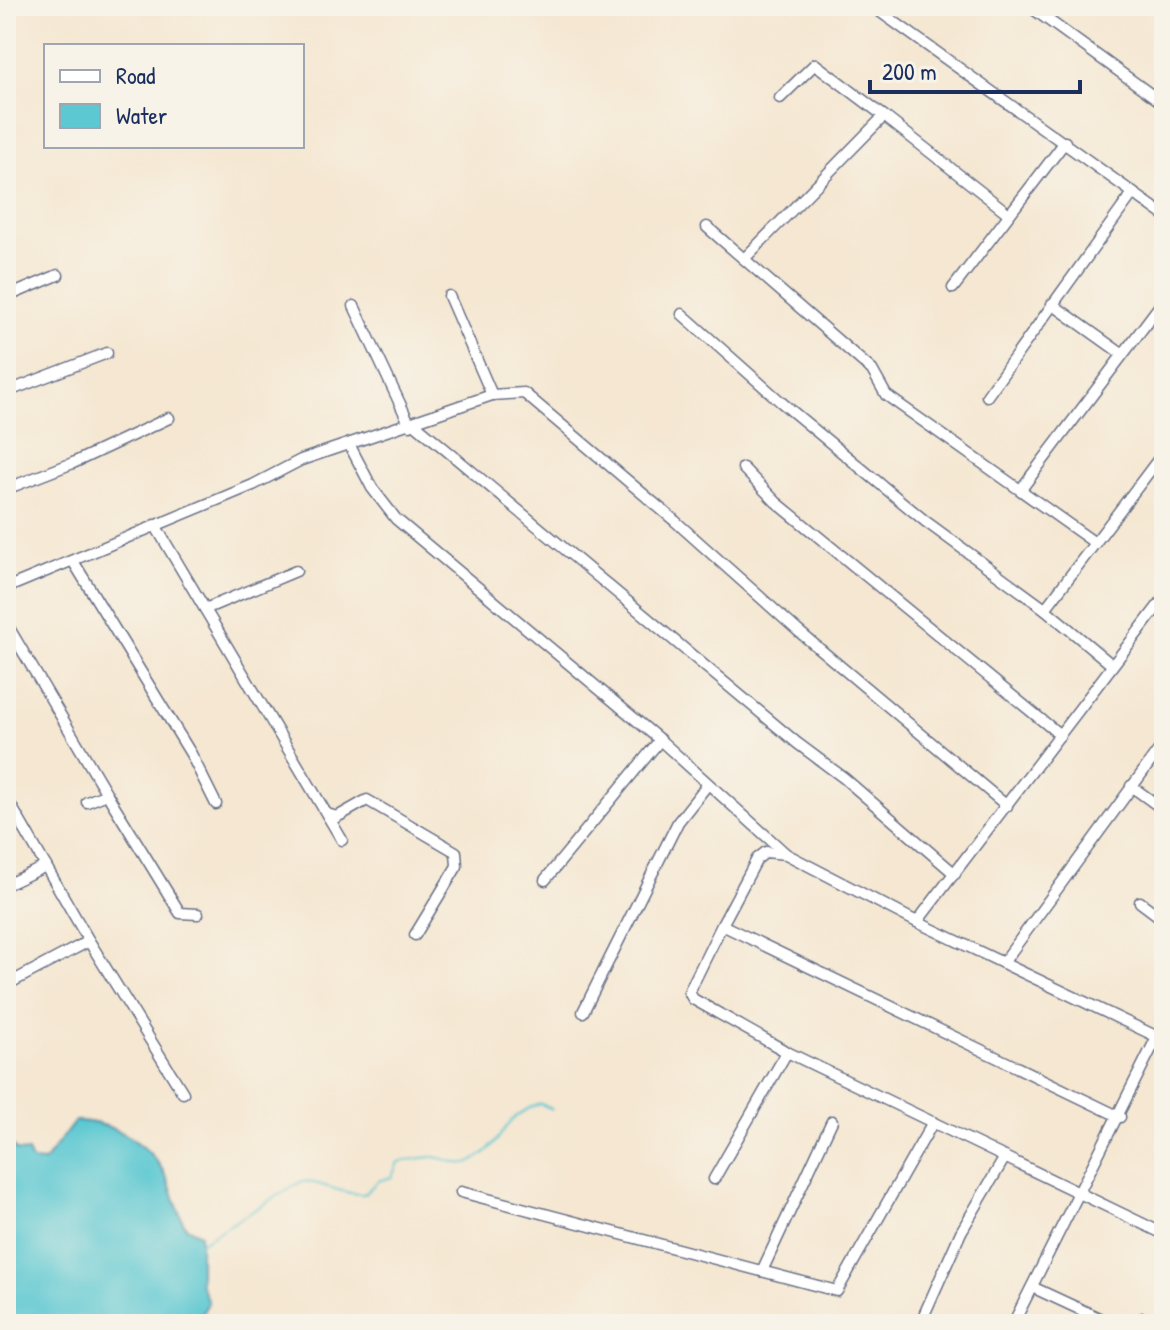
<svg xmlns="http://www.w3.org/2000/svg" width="1170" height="1330" viewBox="0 0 1170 1330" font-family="'Patrick Hand',sans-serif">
<rect width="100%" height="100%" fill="#f7f3e8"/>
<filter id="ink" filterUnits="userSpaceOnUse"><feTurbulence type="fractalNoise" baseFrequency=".0125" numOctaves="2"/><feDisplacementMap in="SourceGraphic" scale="16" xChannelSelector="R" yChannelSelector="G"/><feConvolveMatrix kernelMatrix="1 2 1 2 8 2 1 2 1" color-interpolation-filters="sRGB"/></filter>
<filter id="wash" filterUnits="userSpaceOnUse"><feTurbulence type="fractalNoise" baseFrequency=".006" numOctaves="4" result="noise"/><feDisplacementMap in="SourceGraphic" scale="32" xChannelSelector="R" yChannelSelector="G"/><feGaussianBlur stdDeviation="1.8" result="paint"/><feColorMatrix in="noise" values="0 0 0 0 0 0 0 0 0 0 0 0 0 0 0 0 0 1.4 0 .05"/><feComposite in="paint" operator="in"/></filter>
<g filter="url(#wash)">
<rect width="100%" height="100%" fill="#f5e7d1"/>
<path fill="#5bc8d2" stroke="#3b7c98" stroke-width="2" d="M6,1119L11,1120L9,1140L17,1151L28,1152L32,1161L44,1162L75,1121C111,1121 152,1144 167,1179C174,1194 177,1211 185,1226L200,1234V1282L208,1303L196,1324H6Z"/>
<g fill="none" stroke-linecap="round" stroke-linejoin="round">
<path stroke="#5bc8d2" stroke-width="2" d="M200,1243L302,1181C324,1183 343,1195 364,1194L378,1181L392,1177L398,1162C409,1161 425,1156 435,1157C451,1159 460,1169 476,1159C506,1142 501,1115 541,1104L552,1109"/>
</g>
</g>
<g filter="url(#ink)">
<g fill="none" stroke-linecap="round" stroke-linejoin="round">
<g stroke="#676f86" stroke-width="13">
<g id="minor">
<path d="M872,6L1164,215"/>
<path d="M1029,6L1164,104"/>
<path d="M780,98L815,64L884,116"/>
<path d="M707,227L872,370L886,395L1095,543"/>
<path d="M745,258L884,116L1009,214"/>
<path d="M953,288L1065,142"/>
<path d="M449,296L492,395"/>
<path d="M6,297L58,275"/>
<path d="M1052,304L1122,354"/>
<path d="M354,306L410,425"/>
<path d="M682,314L781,402L925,521L1045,609L1112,665"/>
<path d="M6,392L107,353"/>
<path d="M987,396L1133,193"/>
<path d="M415,424L797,743L844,778L955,874"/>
<path d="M349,444L372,488L396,519L660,740L785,853"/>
<path d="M743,468L776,502L1060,735"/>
<path d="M1022,488L1164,300"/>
<path d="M6,489L73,463L169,418"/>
<path d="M155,525L342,840"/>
<path d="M73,561L191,754L216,804"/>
<path d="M6,588L253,485L301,460L492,395L524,393L675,521L797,630L1007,806"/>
<path d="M205,609L296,571"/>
<path d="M1045,609L1164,452"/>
<path d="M6,623L107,794L87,802"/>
<path d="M1131,786L1164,810"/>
<path d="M107,794L180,913L198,914"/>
<path d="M6,797L89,941L6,985"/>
<path d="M327,814L337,817L367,800L456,852L457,866L415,935"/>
<path d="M545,880L660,740"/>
<path d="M6,885L46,866"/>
<path d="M1140,902L1164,920"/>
<path d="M917,922L1164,598"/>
<path d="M722,925L689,992L693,999L787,1052L1164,1234"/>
<path d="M89,941L183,1093"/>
<path d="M1003,963L1164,743"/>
<path d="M583,1012L678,822L708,784"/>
<path d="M1120,1117L722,925L757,859L766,852L786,854L917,922L1164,1040"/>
<path d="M714,1179L787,1052"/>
<path d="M461,1192L837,1291L933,1122"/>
<path d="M762,1271L832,1121"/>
<path d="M1032,1287L1103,1320"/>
<path d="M924,1315L961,1232L1005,1157"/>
<path d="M1143,1318L1157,1324"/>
<path d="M627,1324H632"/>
<path d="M1013,1324L1157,1037"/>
</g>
</g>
<use href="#minor" stroke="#fff" stroke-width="10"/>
</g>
</g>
<rect width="1170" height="1330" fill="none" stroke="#f7f3e8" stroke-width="32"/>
<rect x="44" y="44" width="260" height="104" fill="#f7f3e8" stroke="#9fa5b1" stroke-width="2"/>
<rect x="60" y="70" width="40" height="12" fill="#ffffff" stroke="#9fa5b1" stroke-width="2"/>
<text x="116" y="84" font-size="24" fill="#1b2f5e">Road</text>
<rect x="60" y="104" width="40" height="24" fill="#5bc8d2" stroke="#9fa5b1" stroke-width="2"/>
<text x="116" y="124" font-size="24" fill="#1b2f5e">Water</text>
<path d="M870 80v12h210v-12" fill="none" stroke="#1b2f5e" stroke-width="4"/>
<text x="882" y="80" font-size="24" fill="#1b2f5e" stroke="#f7f3e8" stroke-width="6" paint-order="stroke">200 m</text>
</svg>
